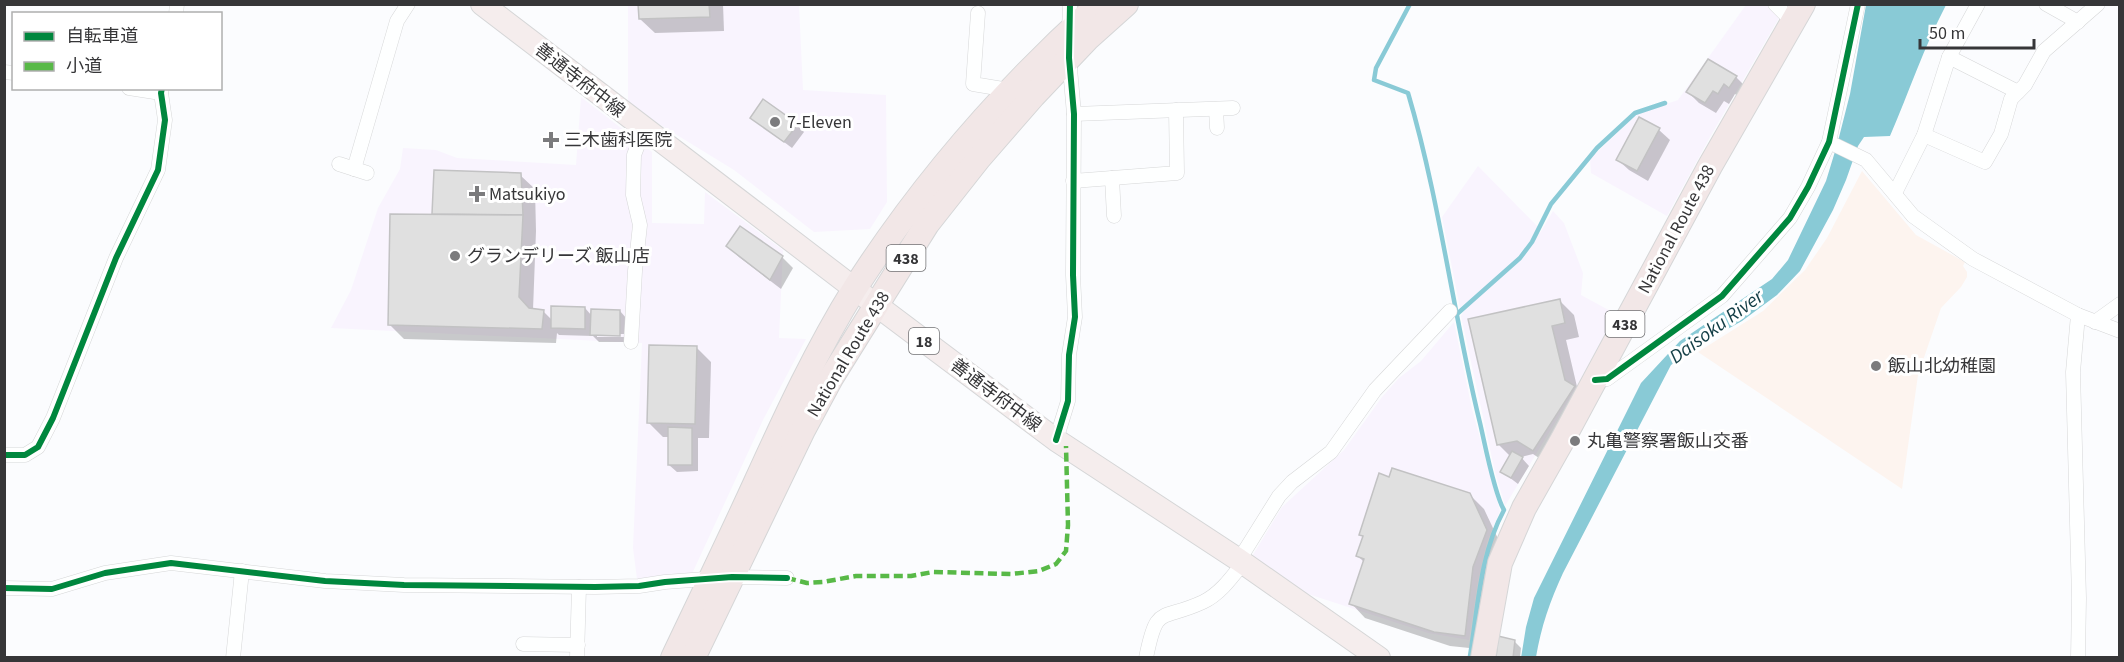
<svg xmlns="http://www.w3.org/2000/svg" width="2124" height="662" viewBox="0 0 2124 662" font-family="'Source Sans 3','Noto Sans JP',sans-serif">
<rect width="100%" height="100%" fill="#fbfcfe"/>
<g fill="#f9f4fe">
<path d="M628,5H799L803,90L886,95L887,202L870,229L814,232L734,170L628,105Z"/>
<path d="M1746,5H1767L1779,18L1710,137L1667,216L1591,173L1590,159L1637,114L1678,100Z"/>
<path d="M581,97L652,152V223L704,224L705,192L783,250L779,338L806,339L763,420L691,576L637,579L633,548L642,343L331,328L351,290L378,208L400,169L403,148L436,150L457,158L576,165Z"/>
<path d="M1478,166L1538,227L1537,232L1540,233L1553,211L1564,223L1583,273L1581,295L1616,314L1578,384L1505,506L1495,472L1461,316L1465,309L1463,305L1460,308L1442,217Z"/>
<path d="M1454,322L1472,409L1500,511L1487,542L1478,581L1469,640L1428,633L1305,593L1251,558L1282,507L1344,450L1382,397L1399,378L1421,361Z"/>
</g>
<path fill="#fdf4ef" d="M1862,171L1916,235L1965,262L1963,266L1967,272V277L1961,287L1941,308L1918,375L1902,489L1698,352L1763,311L1805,270L1827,238Z"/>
<path fill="#89cad6" d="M1866,5H1946C1924,47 1909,92 1890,136L1864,137L1858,146L1846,180L1833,210L1800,271L1777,295L1742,321L1708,340L1671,365L1563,573C1550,601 1541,627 1536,657L1521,658L1526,627L1534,598L1641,383L1680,341L1772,279L1788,260L1826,181L1837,145L1850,94Z"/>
<g fill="#0003">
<path d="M640,4H723L724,31L655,33L640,19Z"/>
<path d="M1736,77L1747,88L1741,98L1735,94L1729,104L1724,101L1716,113L1699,103L1688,92Z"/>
<path d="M752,118L797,125L804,132L792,148Z"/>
<path d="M1640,119L1659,130L1670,140L1648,181L1629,170L1618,160Z"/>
<path d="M435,172L520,175L535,189L536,231L533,310L543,311L552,320L585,308L592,316L620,311L627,319V334H597V337H627V342H599L593,336L559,335L557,333L556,343L404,339L390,325L434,216Z"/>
<path d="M728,246L782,257L793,268L781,289L739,257Z"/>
<path d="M1559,300L1574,315L1579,337L1566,340L1578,391L1548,464L1533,454L1521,457L1529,466L1518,484L1501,471L1510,456L1498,444Z"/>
<path d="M696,347L711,362L709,438H698V471L677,472L669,465L670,437H663L648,422Z"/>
<path d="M1390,478L1469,494L1484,509L1501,545L1479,649L1450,646L1365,618L1351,603L1364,562L1358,556L1364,538L1360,534Z"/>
<path d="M1514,641L1521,648L1520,658H1498Z"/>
</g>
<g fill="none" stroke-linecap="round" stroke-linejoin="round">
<g stroke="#89cad6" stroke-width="4.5">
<path d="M1410,4L1376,68L1374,80L1408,93C1440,201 1453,314 1480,423C1485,444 1494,493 1504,510C1480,554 1478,607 1470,656"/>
<path d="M1457,314L1520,258L1532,242L1551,204L1597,148L1635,113L1665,103"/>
</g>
</g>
<g fill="#e0e0e0" stroke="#c2c2c3" stroke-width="1.5">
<path d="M638,4H709L710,17L639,19Z"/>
<path d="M1708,59L1737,76L1729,88L1724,84L1718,94L1713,91L1705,103L1686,92Z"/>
<path d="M763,99L798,124L784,142L750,118Z"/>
<path d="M1639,117L1660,128L1637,171L1616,160Z"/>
<path d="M434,170L521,173L523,215L432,214Z"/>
<path d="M390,214L523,215L519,297L529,308L544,310L542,329L388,325Z"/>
<path d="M740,226L783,256L770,280L726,246Z"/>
<path d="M1560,299L1565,323L1552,326L1565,380L1575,386L1533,451L1517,441L1497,445L1468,319Z"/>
<path d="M551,306L585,307V329L551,328Z"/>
<path d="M591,309L620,310V336L590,335Z"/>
<path d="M649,345L697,346L695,424L647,423Z"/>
<path d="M668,427L692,428V465H668Z"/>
<path d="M1512,451L1523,457L1511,478L1500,472Z"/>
<path d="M1392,468L1470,493L1487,530L1473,567L1465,636L1434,632L1349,604L1364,559L1356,556L1363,536L1359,535L1379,473L1389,477Z"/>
<path d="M1498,636L1515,640L1513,658H1496Z"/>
</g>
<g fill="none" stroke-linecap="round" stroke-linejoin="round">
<g stroke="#d6d7d8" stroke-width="15">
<g id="minor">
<path d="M1775,4L1793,22"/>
<path d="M2046,4L2078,22"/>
<path d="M978,13L973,84L1009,90"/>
<path d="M176,14L177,4"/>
<path d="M1069,32L1070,4"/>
<path d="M1949,57L2018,92"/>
<path d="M4,72L14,73"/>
<path d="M129,88L161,93"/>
<path d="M1216,109L1217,128"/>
<path d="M1074,114L1233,108"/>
<path d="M1924,135L1985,162L2001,134L2011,99L2025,85L2044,51L2098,4"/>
<path d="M1829,142L1866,160L1913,216L1973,259L2078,315L2120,331"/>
<path d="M339,164L367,173"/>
<path d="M354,169L397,21L408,4"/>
<path d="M1112,178L1114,216"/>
<path d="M1073,181L1177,173L1176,110"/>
<path d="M1895,193L1924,135L1949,57L1978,4"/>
<path d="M2078,315L2073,372L2079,598L2078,658"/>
<path d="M2095,322L2120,304"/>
<path d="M631,342L635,271L640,225L633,195L634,155L644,129"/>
<path d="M1595,380L1607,379L1722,296L1790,218L1808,187L1829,142L1858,4"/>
<path d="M1056,440L1068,401L1069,355L1075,317L1073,275L1074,114L1069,57"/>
<path d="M4,455H25L38,447L53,418L116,258L158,170L165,120L161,93L162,88"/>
<path d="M1239,560L1279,496L1292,482L1331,452L1375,390L1450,311"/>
<path d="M4,588L52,589L105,573L171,563L325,581L404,585L595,587L639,586L665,582L732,577L787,578"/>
<path d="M523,644L578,645"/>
<path d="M233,658L242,571"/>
<path d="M577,658L579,587"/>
<path d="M1146,658C1157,603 1160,622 1203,602C1220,594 1232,577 1243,563"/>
</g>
</g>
<g stroke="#d5d6d7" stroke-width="24">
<path id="primary" d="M482,4L855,289L1056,440L1239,560L1379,658"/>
</g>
<g stroke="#d5d6d7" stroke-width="26">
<g id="trunk">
<path d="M673,658C701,599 729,541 756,482C786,416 817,349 855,288C923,182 1005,88 1099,4"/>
<path d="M693,658L803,430L831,378L927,224L979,158L1033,96L1088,38L1126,4"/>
<path d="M1483,658L1500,563L1524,508L1563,439L1710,166L1803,4"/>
</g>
</g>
<use href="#minor" stroke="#feffff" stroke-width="14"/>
<use href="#primary" stroke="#f5eded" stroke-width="22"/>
<use href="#trunk" stroke="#f2e7e7" stroke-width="24"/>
<path stroke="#58b947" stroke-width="4.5" stroke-dasharray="9 4.5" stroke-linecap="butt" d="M787,578L807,583L823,582L856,576H911L933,572L1011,574L1039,571L1056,564L1066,551L1068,525L1066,446"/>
<g stroke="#fff" stroke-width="10">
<g id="cycleway">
<path d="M1595,380L1607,379L1722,296L1790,218L1808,187L1829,142L1858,4"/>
<path d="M1056,440L1068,401L1069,355L1075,317L1073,275L1074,114L1069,58L1070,4"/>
<path d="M4,455H25L38,447L53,418L116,258L158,170L165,120L161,93L162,88"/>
<path d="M4,588L52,589L105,573L171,563L325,581L404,585L595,587L639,586L665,582L732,577L787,578"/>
</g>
</g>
<use href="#cycleway" stroke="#00873e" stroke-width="6"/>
</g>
<g fill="#7b7b7d" stroke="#fff" stroke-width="2">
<circle cx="775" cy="122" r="6"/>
<path d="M548 131h6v6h6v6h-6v6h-6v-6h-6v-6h6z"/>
<path d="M474 185h6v6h6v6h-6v6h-6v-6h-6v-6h6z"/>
<circle cx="455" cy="256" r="6"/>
<circle cx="1876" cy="366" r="6"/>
<circle cx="1575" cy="441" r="6"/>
</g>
<g text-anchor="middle" stroke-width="6" stroke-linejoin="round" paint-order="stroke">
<g fill="#fff" stroke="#727274" stroke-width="1.5">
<rect x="886.5" y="245" width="39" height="26" rx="4.5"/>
<rect x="1605.5" y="311" width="39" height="26" rx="4.5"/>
<rect x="909" y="328" width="30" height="26" rx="4.5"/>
</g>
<g font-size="16" font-weight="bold" fill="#363638">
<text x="906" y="264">438</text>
<text x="1625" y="330">438</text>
<text x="924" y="347">18</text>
</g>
<g font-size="18" fill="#363638" stroke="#fff">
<text transform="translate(580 80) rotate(38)" y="6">善通寺府中線</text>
<text transform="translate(1676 229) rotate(-62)" y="6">National Route 438</text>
<text transform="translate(848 354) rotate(-59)" y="6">National Route 438</text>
<text transform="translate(996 395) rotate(37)" y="6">善通寺府中線</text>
</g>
<g font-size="18" fill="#363638" stroke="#fff" text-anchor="start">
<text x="787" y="128">7-Eleven</text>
<text x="564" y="146">三木歯科医院</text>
<text x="489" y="200">Matsukiyo</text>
<text x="467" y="262">グランデリーズ 飯山店</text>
<text x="1888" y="372">飯山北幼稚園</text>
<text x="1587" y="447">丸亀警察署飯山交番</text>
</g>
<g font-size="20" font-style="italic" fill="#123d45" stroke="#fff">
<text transform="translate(1716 326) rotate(-36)" y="7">Daisoku River</text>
</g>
</g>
<rect width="2124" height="662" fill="none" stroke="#363638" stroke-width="12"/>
<rect x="12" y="12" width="210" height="78" fill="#ffffff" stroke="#afafaf" stroke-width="1.5"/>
<rect x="24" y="32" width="30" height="9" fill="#00873e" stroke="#afafaf" stroke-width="1.5"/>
<text x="66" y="42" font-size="18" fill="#363638">自転車道</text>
<rect x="24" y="62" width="30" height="9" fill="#58b947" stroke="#afafaf" stroke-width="1.5"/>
<text x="66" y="72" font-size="18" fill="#363638">小道</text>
<path d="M1920 39v9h114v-9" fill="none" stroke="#363638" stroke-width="3"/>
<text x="1929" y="39" font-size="18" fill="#363638" stroke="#ffffff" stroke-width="4.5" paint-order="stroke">50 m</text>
</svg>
